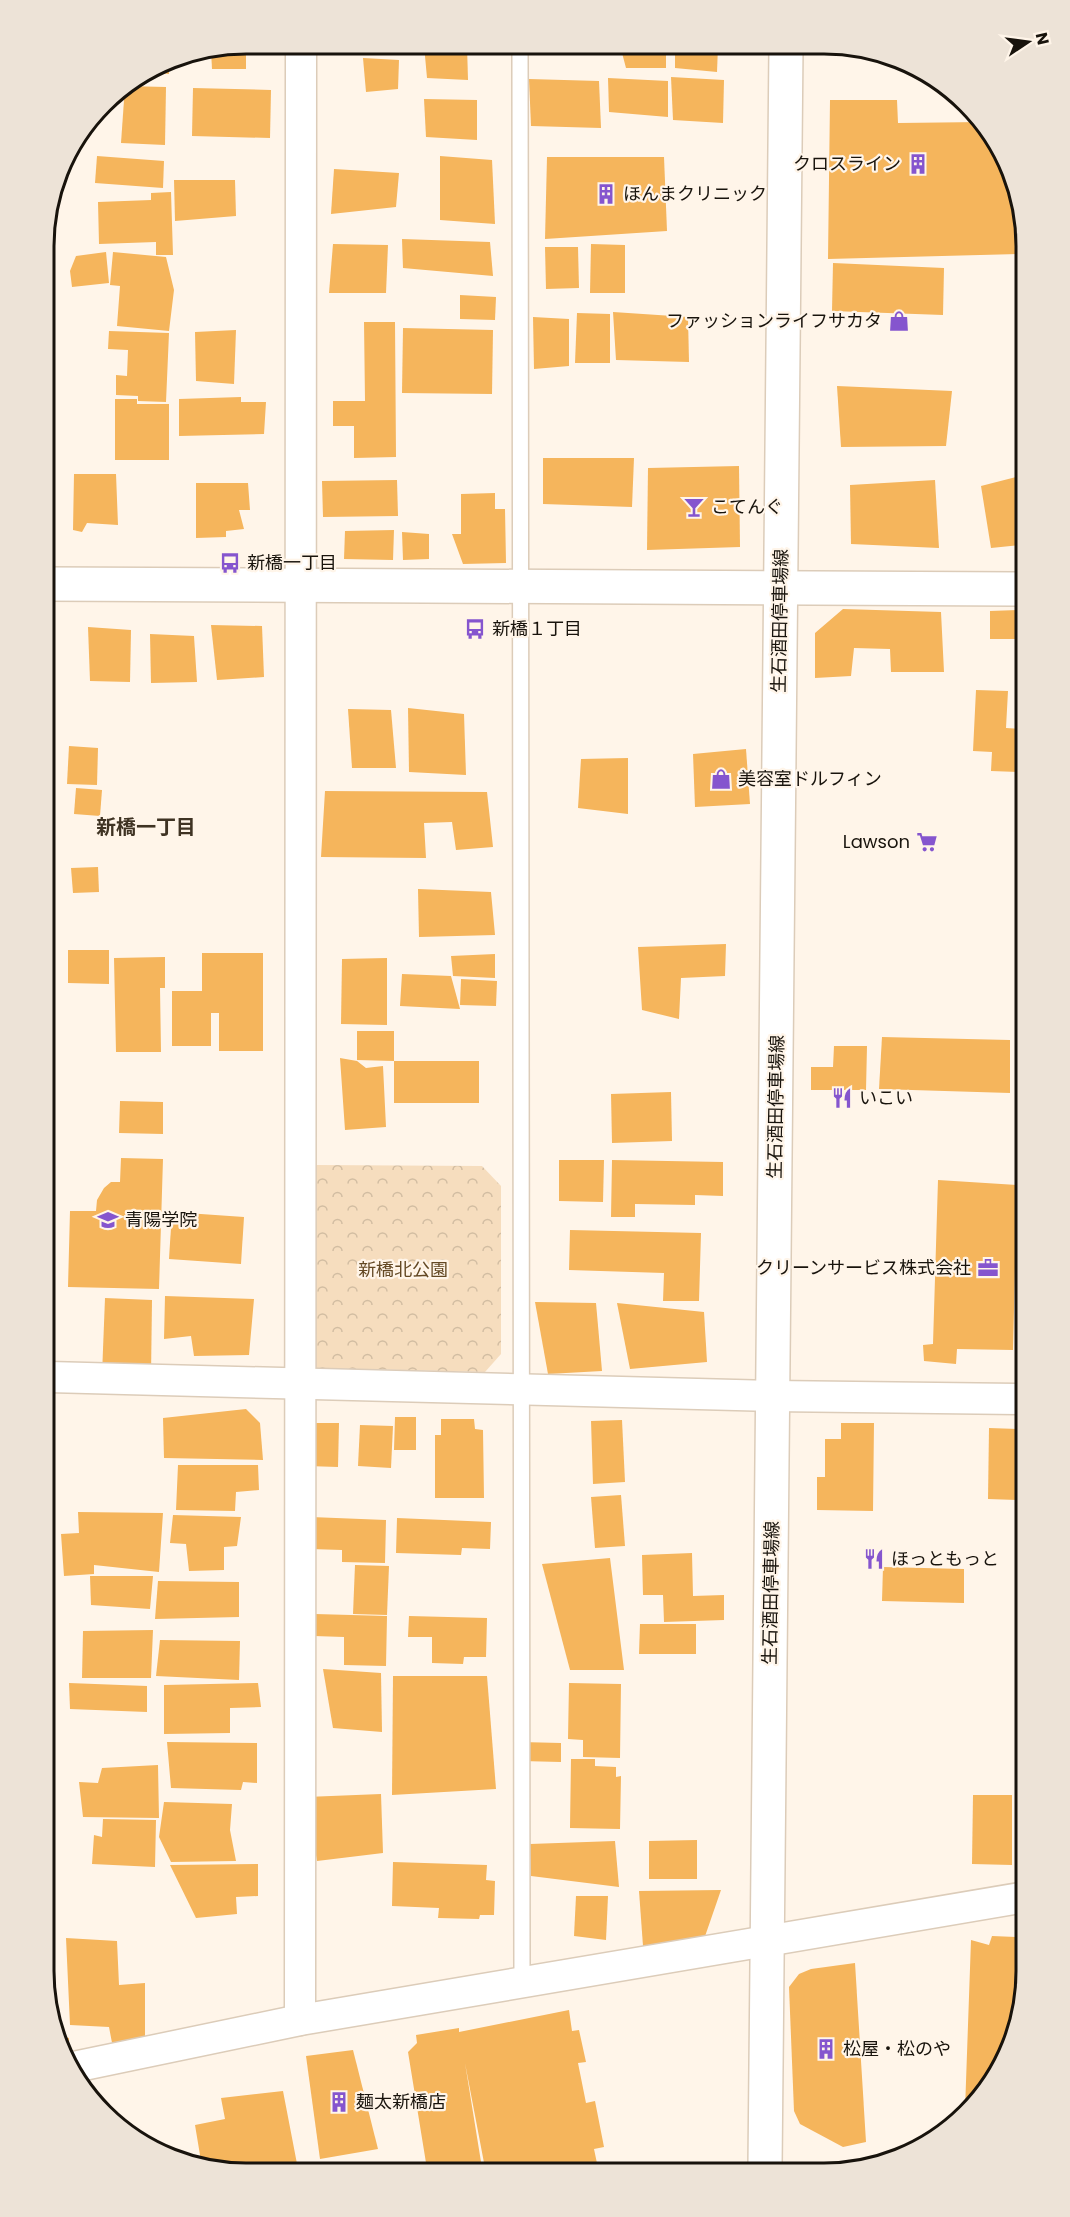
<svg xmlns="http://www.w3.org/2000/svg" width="1070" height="2217" viewBox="0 0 1070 2217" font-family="Poppins,'Noto Sans JP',sans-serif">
<defs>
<pattern id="forest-crowns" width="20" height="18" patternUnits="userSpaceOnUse" patternTransform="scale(1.5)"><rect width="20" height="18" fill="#f6ddbe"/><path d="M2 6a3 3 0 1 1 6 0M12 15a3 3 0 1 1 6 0" fill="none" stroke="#d2bda2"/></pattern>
</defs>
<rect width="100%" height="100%" fill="#fff5e9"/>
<path fill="url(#forest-crowns)" d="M317,1165L482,1166L501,1186V1354L485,1372L316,1368L305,1354L306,1178Z"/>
<g fill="#f5b55c">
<path d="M246,44V69H212L211,50Z"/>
<rect x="254" y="44" width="20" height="3"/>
<path d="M424,45H467L468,80L427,78Z"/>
<path d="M583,46H666V68H626L621,49H583Z"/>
<path d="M675,46H718L717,72L675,68Z"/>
<path d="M363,58L399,60L398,89L366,92Z"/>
<path d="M169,59V74L147,72Z"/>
<path d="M671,77L724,80L723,123L673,120Z"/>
<path d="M608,78L668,81V117L609,112Z"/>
<path d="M529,79L599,81L601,128L531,126Z"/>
<path d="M125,86L166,87L165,145L121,143Z"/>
<path d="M193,88L271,90L270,138L192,136Z"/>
<path d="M424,99L477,100V140L426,137Z"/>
<path d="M830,100H897L898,123L982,122L992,134L1019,194L1020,254L828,259Z"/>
<path d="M97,156L164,161L163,188L95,183Z"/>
<path d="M440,156L492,160L495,224L440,220Z"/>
<path d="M547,157H664L667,231L545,239Z"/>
<path d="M334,169L399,173L396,207L331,214Z"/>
<path d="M174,180H235L236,216L175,221Z"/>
<path d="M171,192L173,255H156V242L99,244L98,202L151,200V193Z"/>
<path d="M402,239L490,242L493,276L403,268Z"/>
<path d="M333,244L388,245L386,293H329Z"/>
<path d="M591,244L625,245V293H590Z"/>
<path d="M545,247H578L579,288L546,289Z"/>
<path d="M106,252L109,283L72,287L70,271L76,256Z"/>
<path d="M113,252L166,257L174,290L169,331L117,326L120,286L110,285Z"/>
<path d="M833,263L944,268L943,315L832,311Z"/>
<path d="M460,295L496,297L495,320L460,319Z"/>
<path d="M613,312L688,317L689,362L616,360Z"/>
<path d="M577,313L610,314V363H575Z"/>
<path d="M533,317L569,319V366L534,369Z"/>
<path d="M364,322H395L396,457L354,458V426H333V401H365Z"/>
<path d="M403,328L493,330L492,394L402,393Z"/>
<path d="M236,330L234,384L196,381L195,332Z"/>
<path d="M109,331L169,333L166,402L138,401V396L116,395V375L127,376L128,350L108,349Z"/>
<path d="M837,386L952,391L946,446L841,447Z"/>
<path d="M241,397V402H266L264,434L179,436V399Z"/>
<path d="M115,399H137V404H169V460H115Z"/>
<path d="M543,458H634L632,507L543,504Z"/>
<path d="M739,466L740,547L647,550L648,468Z"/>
<path d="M74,474H116L118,525L87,523L82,532L73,530Z"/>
<path d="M1020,476L1021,545L991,548L981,486Z"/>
<path d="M397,480L398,516L323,517L322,481Z"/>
<path d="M935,480L939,548L851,544L850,485Z"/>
<path d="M196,483H248L250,510H239L244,529L226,531V537L196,538Z"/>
<path d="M495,493V509H505L506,563L463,564L452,534H461V494Z"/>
<path d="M394,530L393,560L344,559L345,531Z"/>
<path d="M402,532L429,534V559L403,560Z"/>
<path d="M843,609L941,612L944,672H891L890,649L854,648L851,676L815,678V633Z"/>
<path d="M1018,610V639H990V611Z"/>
<path d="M211,625L262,626L264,677L217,680Z"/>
<path d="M88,627L131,630L130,682L90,681Z"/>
<path d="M150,634L194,636L197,682L151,683Z"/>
<path d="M976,690L1008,691L1006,728L1020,729L1018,772L991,771L992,752L973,751Z"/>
<path d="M408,708L464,714L466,775L409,772Z"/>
<path d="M348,709L391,710L396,768H352Z"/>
<path d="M69,746L98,748L97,785L67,784Z"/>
<path d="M746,749L750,804L695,807L693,754Z"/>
<path d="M628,758V814L578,808L581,759Z"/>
<path d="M76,788L102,790L100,816L74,814Z"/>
<path d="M325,791L487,792L493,847L456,850L452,822L424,823L426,858L321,857Z"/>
<path d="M98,867L99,892L73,893L71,868Z"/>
<path d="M418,889L491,892L495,935L419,937Z"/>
<path d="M726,944L725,976L681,978L679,1019L642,1010L638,947Z"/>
<path d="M68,950H109V984L68,983Z"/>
<path d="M202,953H263V1051H219V1013H211V1046H172V991H202Z"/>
<path d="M495,954V978L453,976L451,956Z"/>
<path d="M165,957V988H160L161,1052H116L114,958Z"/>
<path d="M387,958V1025L341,1024L342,959Z"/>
<path d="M402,974L451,976L460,1009L400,1006Z"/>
<path d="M461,979L497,981L496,1006L460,1005Z"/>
<path d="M357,1031H394V1061L357,1060Z"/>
<path d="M882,1037L1010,1040V1093L879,1089Z"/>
<path d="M834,1046H867L866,1090H811V1067H833Z"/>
<path d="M340,1058L357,1061L366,1068L383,1066L386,1127L345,1130Z"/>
<rect x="394" y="1061" width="85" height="42"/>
<path d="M671,1092L672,1141L612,1143L611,1094Z"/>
<path d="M120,1101L163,1102V1134L119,1133Z"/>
<path d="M121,1158L163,1159L159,1289L68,1287L70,1211H96L97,1200L104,1188L111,1182H120Z"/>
<path d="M559,1160H604L603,1202L559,1201Z"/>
<path d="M612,1160L723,1162V1196L695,1195V1205L635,1204V1217H611Z"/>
<path d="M938,1180L1017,1185L1013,1350L957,1349L956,1364L924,1361L923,1345L933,1344Z"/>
<path d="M172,1212L244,1217L241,1264L169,1259Z"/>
<path d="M570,1230L701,1233L699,1301H663L664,1273L569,1270Z"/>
<path d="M165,1296L254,1299L249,1355L194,1356L191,1336L164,1339Z"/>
<path d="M105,1298L152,1300L151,1376L102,1375Z"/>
<path d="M535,1302L596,1303L602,1371L548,1374Z"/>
<path d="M617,1303L704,1312L707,1362L630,1369Z"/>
<path d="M246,1409L260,1423L263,1460L164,1458L163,1418Z"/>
<path d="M395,1417H416V1450H394Z"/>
<path d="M441,1419H474L475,1429L483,1430L484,1498H435V1435H441Z"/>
<path d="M622,1420L625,1482L593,1484L591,1421Z"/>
<path d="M307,1423H339L338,1467L307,1466Z"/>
<path d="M841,1423H874L873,1511L817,1510V1477H825V1439H841Z"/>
<path d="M360,1425L393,1426L391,1468L358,1466Z"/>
<path d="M989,1428L1018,1429L1017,1500L988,1499Z"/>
<path d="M178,1465H258L259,1490L236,1492L235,1511L176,1510Z"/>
<path d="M621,1495L625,1546L595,1548L591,1497Z"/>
<path d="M78,1512L163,1513L159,1572L94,1565V1574L64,1576L61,1534L79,1533Z"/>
<path d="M173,1515L241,1517L237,1546L224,1547V1570L189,1571L186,1544L170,1543Z"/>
<path d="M311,1517L386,1520L385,1563L342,1562V1550L310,1549Z"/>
<path d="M397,1518L491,1522L490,1549L462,1548L461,1555L396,1553Z"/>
<path d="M692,1553L693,1596L724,1595V1620L664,1622L663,1595H643L642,1555Z"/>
<path d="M610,1558L624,1670H570L542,1564Z"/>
<path d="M355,1565L389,1566L387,1615L353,1614Z"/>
<path d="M883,1567L964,1569V1603L882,1601Z"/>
<path d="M90,1576H153L150,1609L91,1605Z"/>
<path d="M158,1581L239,1582V1617L155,1619Z"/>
<path d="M315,1614L387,1616L386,1666L344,1665V1637L314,1636Z"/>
<path d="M409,1616L487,1618L486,1657H464L463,1664L432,1663V1637H408Z"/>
<path d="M640,1624H696V1654H639Z"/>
<path d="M153,1630L151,1678H82L83,1631Z"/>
<path d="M160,1640L240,1641L239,1680L156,1676Z"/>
<path d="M323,1669L381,1673L382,1732L333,1728Z"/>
<path d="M393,1676H487L496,1789L392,1795Z"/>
<path d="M69,1683L147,1686V1712L70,1709Z"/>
<path d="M258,1683L261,1707L230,1708V1733L164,1734V1685Z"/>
<path d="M569,1683L621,1684L620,1758L583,1757V1740L568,1739Z"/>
<path d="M167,1742L257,1743V1783L243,1782L241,1790L171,1788Z"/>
<path d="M521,1742L561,1743V1762L521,1761Z"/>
<path d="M571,1759H595V1766L616,1767V1777L621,1776L620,1829L570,1828Z"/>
<path d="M158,1765L159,1818L83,1817L79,1782L98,1783L102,1768Z"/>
<path d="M381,1794L383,1853L317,1861L306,1797Z"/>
<path d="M973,1795H1012V1865L972,1864Z"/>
<path d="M164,1802L232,1804L230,1830L236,1861L171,1862L159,1837Z"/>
<path d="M103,1819L156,1820L155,1867L92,1864L94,1835L102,1837Z"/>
<path d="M697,1840V1879H649V1841Z"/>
<path d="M615,1841L619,1887L531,1876L530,1844Z"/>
<path d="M393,1862L487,1865L486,1880L495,1881L494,1915H480L479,1919L438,1918L439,1908L392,1906Z"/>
<path d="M258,1864V1896L236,1897L237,1914L196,1918L170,1865Z"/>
<path d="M721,1890L702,1945L643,1946L639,1891Z"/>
<path d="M576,1896H608L606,1940L574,1936Z"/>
<path d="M992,1936L1016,1937L1013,2041L976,2104L969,2110H965L971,1940L989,1945Z"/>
<path d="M66,1938L117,1941L119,1985L145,1983V2048H113L109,2027L70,2025Z"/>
<path d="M855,1963L866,2142L843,2147L800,2124L794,2111L789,1987L799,1974L811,1969Z"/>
<path d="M569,2010L572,2031L579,2030L586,2062L578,2063L586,2103L595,2101L604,2147L594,2149L598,2168H485L465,2063L482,2168L427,2169L408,2052L417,2043L416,2035L459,2028V2032Z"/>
<path d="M55,2035L69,2038V2068L62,2051Z"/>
<path d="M353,2050L378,2149L320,2159L306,2056Z"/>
<path d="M283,2091L298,2169L207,2170L202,2167L195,2125L225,2119L221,2098Z"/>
</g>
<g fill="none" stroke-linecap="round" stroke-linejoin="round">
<g stroke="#dcccb9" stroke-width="18">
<path id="service" d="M520,45L522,1982"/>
</g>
<g stroke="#dcccb9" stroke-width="33">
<g id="minor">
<path d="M49,1377L773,1396L1024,1399"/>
<path d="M300,2020L301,44"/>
<path d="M69,2068L300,2020L1026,1897"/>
</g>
</g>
<g stroke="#dcccb9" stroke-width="36">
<path id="tertiary" d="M46,584L1021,589"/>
</g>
<g stroke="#dcccb9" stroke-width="36">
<path id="secondary" d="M765,2167L786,47"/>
</g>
<use href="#service" stroke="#fff" stroke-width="15"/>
<use href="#minor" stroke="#fff" stroke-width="30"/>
<use href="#tertiary" stroke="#fff" stroke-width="33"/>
<use href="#secondary" stroke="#fff" stroke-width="33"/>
</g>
<defs>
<g id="building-bare" transform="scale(1.62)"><path d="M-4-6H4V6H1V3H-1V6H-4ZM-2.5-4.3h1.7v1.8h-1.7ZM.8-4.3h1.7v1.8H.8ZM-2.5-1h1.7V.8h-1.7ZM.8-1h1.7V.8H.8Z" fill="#8555ce" stroke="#fff5e9" stroke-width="2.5" paint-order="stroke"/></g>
<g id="shop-bare" transform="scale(1.62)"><path d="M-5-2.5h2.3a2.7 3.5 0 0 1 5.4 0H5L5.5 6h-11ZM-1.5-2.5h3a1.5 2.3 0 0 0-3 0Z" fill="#8555ce" stroke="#fff5e9" stroke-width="2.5" paint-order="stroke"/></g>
<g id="bar-bare" transform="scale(1.62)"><path d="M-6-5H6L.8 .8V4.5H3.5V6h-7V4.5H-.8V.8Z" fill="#8555ce" stroke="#fff5e9" stroke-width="2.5" paint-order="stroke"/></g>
<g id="bus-bare" transform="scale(1.62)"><path d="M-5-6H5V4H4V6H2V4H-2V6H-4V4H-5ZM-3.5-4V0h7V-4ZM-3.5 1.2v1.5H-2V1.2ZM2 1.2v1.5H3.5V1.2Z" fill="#8555ce" stroke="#fff5e9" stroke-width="2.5" paint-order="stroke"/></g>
<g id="supermarket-bare" transform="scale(1.62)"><path d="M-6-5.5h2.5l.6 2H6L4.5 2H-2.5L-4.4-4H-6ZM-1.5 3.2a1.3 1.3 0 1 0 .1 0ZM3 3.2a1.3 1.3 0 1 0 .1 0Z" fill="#8555ce" stroke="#fff5e9" stroke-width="2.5" paint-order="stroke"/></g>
<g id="restaurant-bare" transform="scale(1.62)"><path d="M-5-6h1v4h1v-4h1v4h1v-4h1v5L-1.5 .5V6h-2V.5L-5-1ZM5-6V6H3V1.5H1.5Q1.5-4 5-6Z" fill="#8555ce" stroke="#fff5e9" stroke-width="2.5" paint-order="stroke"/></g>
<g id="school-bare" transform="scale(1.62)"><path d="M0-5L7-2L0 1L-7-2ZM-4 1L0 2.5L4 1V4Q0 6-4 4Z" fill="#8555ce" stroke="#fff5e9" stroke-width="2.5" paint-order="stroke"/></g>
<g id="office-bare" transform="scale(1.62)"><path d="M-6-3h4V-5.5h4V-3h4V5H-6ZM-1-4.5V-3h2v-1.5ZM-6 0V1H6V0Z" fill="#8555ce" stroke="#fff5e9" stroke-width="2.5" paint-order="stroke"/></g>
</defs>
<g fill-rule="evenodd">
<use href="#building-bare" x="918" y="164"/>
<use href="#building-bare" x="606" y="194"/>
<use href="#shop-bare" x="899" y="321"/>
<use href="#bar-bare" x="694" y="507"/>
<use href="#bus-bare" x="230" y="563"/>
<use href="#bus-bare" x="475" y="629"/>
<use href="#shop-bare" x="721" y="779"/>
<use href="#supermarket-bare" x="927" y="842"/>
<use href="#restaurant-bare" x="842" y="1098"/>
<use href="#school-bare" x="108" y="1220"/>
<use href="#office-bare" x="988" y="1268"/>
<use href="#restaurant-bare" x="874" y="1559"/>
<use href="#building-bare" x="826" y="2049"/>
<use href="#building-bare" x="339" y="2102"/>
</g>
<g text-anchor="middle" stroke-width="4.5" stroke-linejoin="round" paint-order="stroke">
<g font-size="18" fill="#18130c" stroke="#fff5e9" text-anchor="start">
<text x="901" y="170" text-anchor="end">クロスライン</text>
<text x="623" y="200">ほんまクリニック</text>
<text x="882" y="327" text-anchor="end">ファッションライフサカタ</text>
<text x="711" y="513">こてんぐ</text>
<text x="247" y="569">新橋一丁目</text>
<text x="492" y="635">新橋１丁目</text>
<text x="738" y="785">美容室ドルフィン</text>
<text x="910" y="848" text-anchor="end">Lawson</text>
<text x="859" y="1104">いこい</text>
<text x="125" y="1226">青陽学院</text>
<text x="971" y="1274" text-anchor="end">クリーンサービス株式会社</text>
<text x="891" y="1565">ほっともっと</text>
<text x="843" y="2055">松屋・松のや</text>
<text x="356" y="2108">麺太新橋店</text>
</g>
<g font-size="18" fill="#18130c" stroke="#fff5e9">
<text transform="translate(780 621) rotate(-89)" y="6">生石酒田停車場線</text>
<text transform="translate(776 1107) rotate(-89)" y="6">生石酒田停車場線</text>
<text transform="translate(771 1593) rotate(-89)" y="6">生石酒田停車場線</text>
</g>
<g font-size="18" fill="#634823" stroke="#fff5e9">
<text x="403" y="1276">新橋北公園</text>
</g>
<g font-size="20" font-weight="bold" fill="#3f3323" stroke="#fff5e9">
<text x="146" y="834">新橋一丁目</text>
</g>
</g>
<path d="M0 0H1070V2217H0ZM246 54H824A192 192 0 0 1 1016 246V1971A192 192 0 0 1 824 2163H246A192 192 0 0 1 54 1971V246A192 192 0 0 1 246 54Z" fill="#ede3d7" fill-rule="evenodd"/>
<path fill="none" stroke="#18130c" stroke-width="3" d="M246 54H824A192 192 0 0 1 1016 246V1971A192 192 0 0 1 824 2163H246A192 192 0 0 1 54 1971V246A192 192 0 0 1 246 54Z"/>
<g transform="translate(1028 42) rotate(77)" stroke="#fff5e9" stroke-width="4.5" paint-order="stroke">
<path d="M0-4.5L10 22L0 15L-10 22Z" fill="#18130c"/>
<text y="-9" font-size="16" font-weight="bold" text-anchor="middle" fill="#18130c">N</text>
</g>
</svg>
